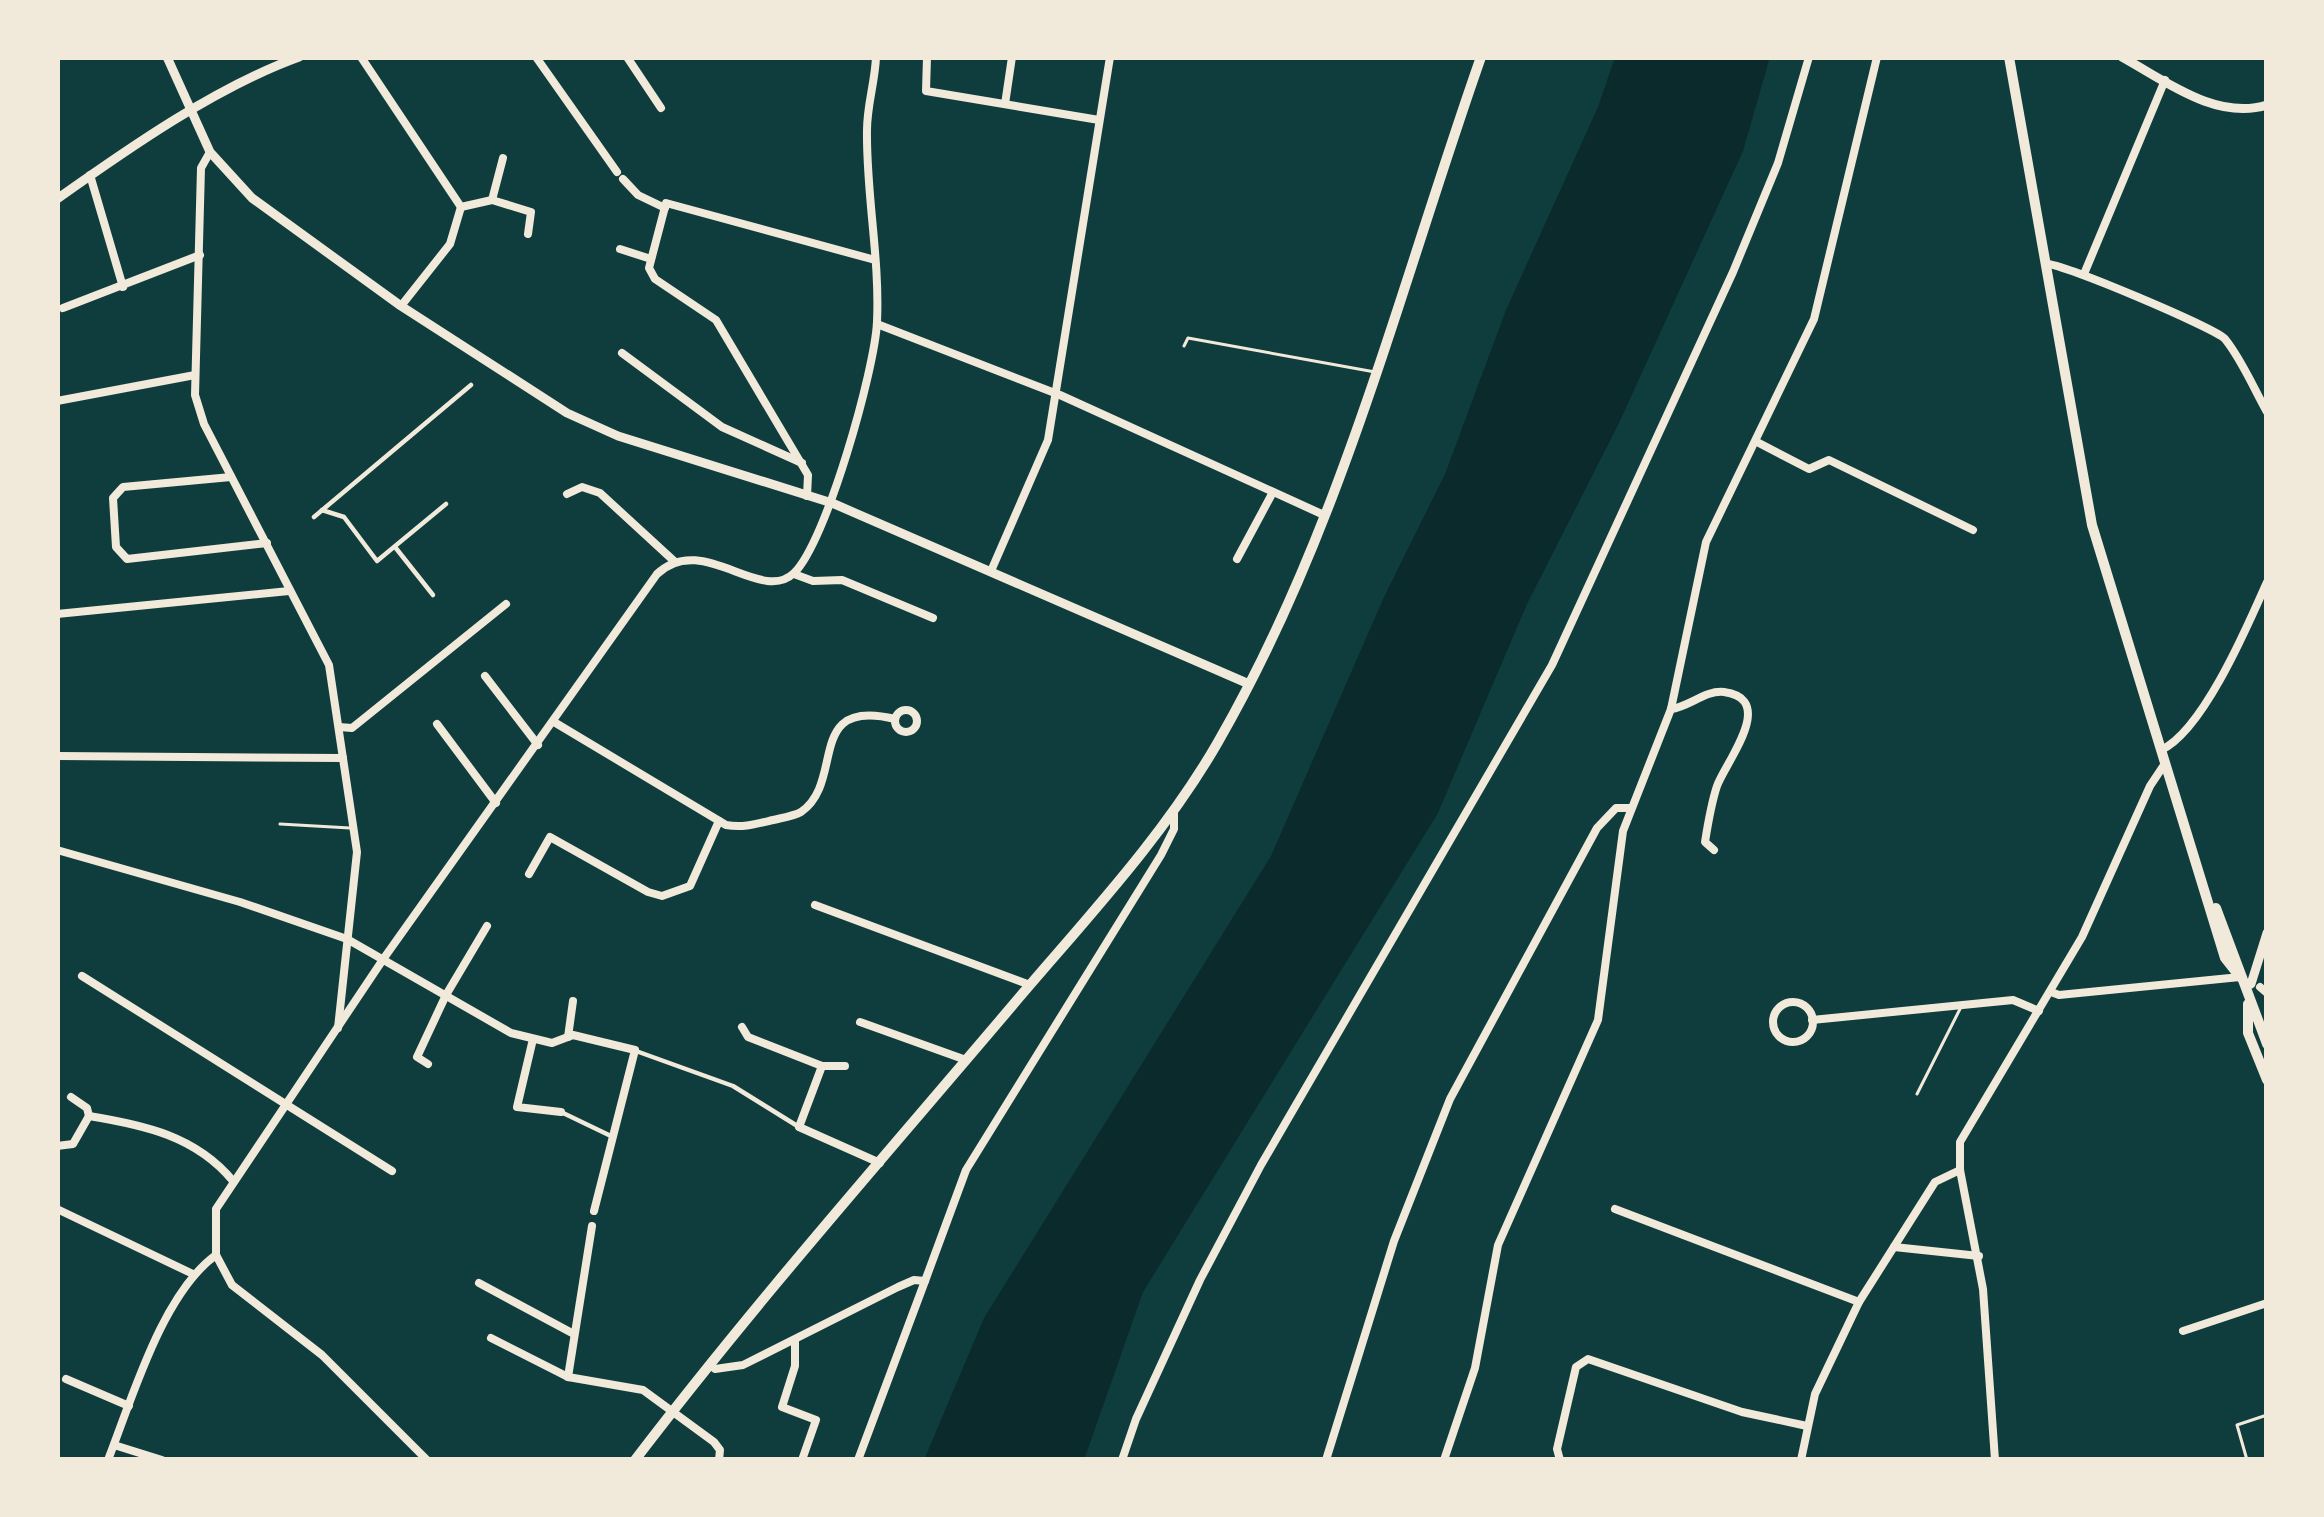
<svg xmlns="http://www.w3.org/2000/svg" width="2324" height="1517" viewBox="0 0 2324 1517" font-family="Jost,sans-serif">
<rect width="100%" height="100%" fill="#0f3d3e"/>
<path fill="#0a2a2b" d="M1615,57H1770L1743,151L1619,423L1527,604L1438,813L1143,1292L1084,1460H924L984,1318L1271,856L1384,597L1445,474L1506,310L1598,107Z"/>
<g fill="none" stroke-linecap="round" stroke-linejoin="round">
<g stroke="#f1e9da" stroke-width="3">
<path d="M1184,346L1188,338L1375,372"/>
<path d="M280,824L350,828"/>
<path d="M1917,1094L1962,1005"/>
<path d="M2247,1460L2237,1425L2267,1415"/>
</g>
<g stroke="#f1e9da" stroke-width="4.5">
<path d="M322,510L344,517L377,561L446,504"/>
<path d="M314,517L471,385"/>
<path d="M395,547L433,595"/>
<path d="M636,1051L733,1086L799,1127"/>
<path d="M561,1112L613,1137"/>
</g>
<g stroke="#f1e9da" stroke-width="8">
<path d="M361,57L461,207"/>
<path d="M536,57L617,172"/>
<path d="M627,57L661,108"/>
<path d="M927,57L926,91L1099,120"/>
<path d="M1005,104L1012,57"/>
<path d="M210,152L201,168L195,395L204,424L329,665L357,852L338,1028"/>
<path d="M90,175L123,287"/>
<path d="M623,179L638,195L665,208"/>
<path d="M492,200L503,158"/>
<path d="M461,207L492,200L531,212L528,234"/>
<path d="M620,249L651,259"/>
<path d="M2046,264C2060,262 2217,329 2225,339C2242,360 2254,389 2267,412"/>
<path d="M2084,274L2165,80"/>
<path d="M401,306L450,244L461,207"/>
<path d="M63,308L200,255"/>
<path d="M877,324L1060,395L1324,515"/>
<path d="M622,353L722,427L802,463"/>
<path d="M57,401L195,375"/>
<path d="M1757,442L1809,469L1829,460L1973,530"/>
<path d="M231,477L123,487L113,498L116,547L127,559L267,543"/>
<path d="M567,494L582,487L600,493L674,561"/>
<path d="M807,496L808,475L716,320L655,279L649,268L666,203L875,260"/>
<path d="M1237,559L1273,492"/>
<path d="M991,571L1048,440L1110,57"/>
<path d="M794,574L813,581L842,580L933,618"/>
<path d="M57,614L289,591"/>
<path d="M485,676L538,745"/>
<path d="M1671,709C1689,707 1705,690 1724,692C1778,699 1725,763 1717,786C1711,804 1708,823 1705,842L1714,850"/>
<circle cx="906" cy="721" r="11"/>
<path d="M554,722L726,825C743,828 756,824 773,820C781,818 794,816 801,812C846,781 804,697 895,719"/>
<path d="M437,724L496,803"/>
<path d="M339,727L352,728L506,604"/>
<path d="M2161,750C2203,731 2248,625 2267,582"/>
<path d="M57,756L343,758"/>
<path d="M57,850L240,902L347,939L511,1033L552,1043L573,1035L635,1050L594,1211"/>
<path d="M529,874L550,837L648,892L662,896L690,886L719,821"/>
<path d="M815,905L1030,985"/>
<path d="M82,976L392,1171"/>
<path d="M2260,987L2267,993"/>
<path d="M2051,992L2059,995L2240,977"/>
<circle cx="1793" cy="1022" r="20"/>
<path d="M1812,1020L2013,1000L2039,1011"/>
<path d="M860,1022L966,1060"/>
<path d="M742,1027L748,1037L822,1066H845"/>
<path d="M568,1037L573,1001"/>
<path d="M533,1039L517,1107L561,1112"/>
<path d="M428,1064L417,1057L446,995L487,926"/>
<path d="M822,1066L799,1127L880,1163"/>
<path d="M71,1097L87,1108L89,1116"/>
<path d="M57,1146L73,1144L89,1116C144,1125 196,1136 233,1181"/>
<path d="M57,1209L193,1274"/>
<path d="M1615,1209L1859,1302"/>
<path d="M592,1226L568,1377L643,1390L714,1442L720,1450L719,1460"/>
<path d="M1894,1247L1979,1256"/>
<path d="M479,1283L572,1333"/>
<path d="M2183,1331L2267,1303"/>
<path d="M491,1338L568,1377"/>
<path d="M795,1340V1366L782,1407L816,1420L802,1460"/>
<path d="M710,1365L715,1369L743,1365L898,1287L914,1280L925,1281L966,1170L1161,855L1174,829V812"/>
<path d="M66,1379L129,1406"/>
<path d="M114,1445L162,1460"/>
<path d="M108,1460C132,1399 162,1294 216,1255"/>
<path d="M427,1460L322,1355L232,1285L216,1255V1209L384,958L657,574C702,531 761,605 794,573C826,543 875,369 877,322C880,258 866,194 867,130C867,105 875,82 876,57"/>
<path d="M858,1460L925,1281"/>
<path d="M1122,1460L1136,1419L1200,1280L1261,1165L1552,665L1733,272L1778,163L1809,57"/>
<path d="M1326,1460L1394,1241L1450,1099L1597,828L1616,808H1630"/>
<path d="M1444,1460L1475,1368L1498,1245L1598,1020L1623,831L1671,709L1706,542L1814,319L1877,57"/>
<path d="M1560,1460L1557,1449L1576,1367L1588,1359L1742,1412L1807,1426"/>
<path d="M1801,1460L1815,1394L1859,1302L1935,1182L1960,1170"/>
<path d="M1995,1460L1983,1289L1960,1170V1142L2082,937L2150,786L2164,765"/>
</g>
<path stroke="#f1e9da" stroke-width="9" d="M167,57L210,152L252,198L401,306L567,413L618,436L832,503L1249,684"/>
<g stroke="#f1e9da" stroke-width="9">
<path d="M2122,57C2164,80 2216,121 2267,105"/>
<path d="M57,199C129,148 216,87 299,57"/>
<path d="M2251,984L2267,933"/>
</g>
<g stroke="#f1e9da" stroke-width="10">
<path d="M2009,57L2092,525L2225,958L2240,977"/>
<path d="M2216,908L2267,1044"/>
<path d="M2248,1004V1033L2267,1080"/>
<path d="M635,1460C754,1304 885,1156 1012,1006C1083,922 1163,838 1218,742C1341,529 1400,287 1481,57"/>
</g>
</g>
<rect width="2324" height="1517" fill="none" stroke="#f1e9da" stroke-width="120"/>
</svg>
